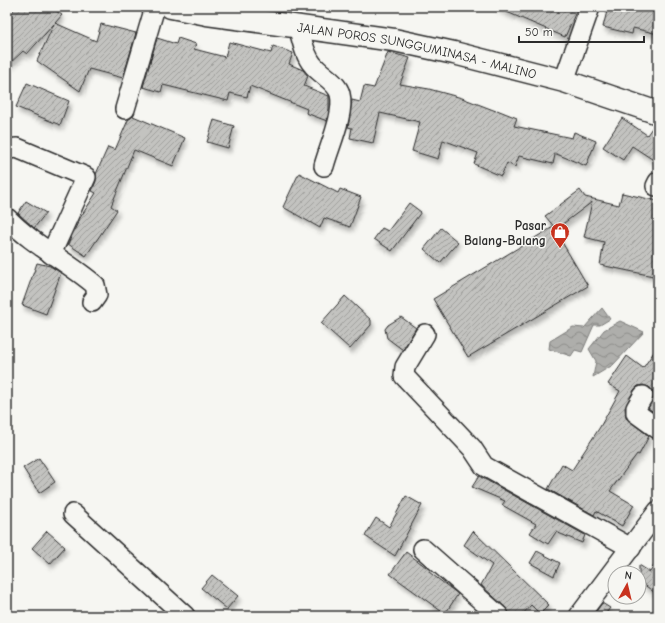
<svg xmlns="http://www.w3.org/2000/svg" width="665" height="623" viewBox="0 0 665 623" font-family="'Comic Neue',sans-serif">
<defs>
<pattern id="water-waves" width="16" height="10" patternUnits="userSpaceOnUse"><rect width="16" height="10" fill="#aeaeab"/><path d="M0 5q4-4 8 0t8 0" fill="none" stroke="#8e8e8b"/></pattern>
<pattern id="building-hatch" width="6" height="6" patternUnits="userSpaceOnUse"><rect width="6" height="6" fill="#c3c3c0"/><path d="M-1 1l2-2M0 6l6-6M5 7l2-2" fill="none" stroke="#9f9f9c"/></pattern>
<filter id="shadow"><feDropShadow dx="2.5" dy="4.5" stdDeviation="2" flood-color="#0004"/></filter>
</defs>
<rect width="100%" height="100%" fill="#f6f6f2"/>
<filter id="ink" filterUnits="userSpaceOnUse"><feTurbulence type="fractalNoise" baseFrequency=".025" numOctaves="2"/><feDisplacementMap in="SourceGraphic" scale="8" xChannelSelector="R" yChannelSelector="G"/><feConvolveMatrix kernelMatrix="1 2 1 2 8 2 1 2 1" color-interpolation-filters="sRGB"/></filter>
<g filter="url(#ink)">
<g fill="url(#water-waves)" stroke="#7a7a78">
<path d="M602,308L610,319L600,325H594L582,352L575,350L571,356L549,349L550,341L573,327L584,328Z"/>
<path d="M620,321L644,332L613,365L593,377L596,361L589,349L604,330Z"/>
</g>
<g fill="url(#building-hatch)" stroke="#2b2b2b" filter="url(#shadow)">
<path d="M15,7H50L62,15L55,23L96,41L101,24L136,33L123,78L89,69L80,91L37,61L54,24L27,54L23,51L7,66V18Z"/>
<path d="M495,7H578L565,37Z"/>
<path d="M608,7H658V34L633,28L632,34L603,27Z"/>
<path d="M157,38L176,44L178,38L196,44L194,49L225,57L229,42L271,53L273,46L293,53L289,64L303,70L308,76L304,86L329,96V109L327,121L306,113L307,109L250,86L247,97L230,93L228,101L163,85L161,92L143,87Z"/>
<path d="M388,52L410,58L400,84L429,89L462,98L496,111L497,110L517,118L514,126L572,138L574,132L596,141L586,166L554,153L555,155L553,164L519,156L515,167L507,163L501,176L474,164L478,153L443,140L438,159L412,151L420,122L380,113L373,143L350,138L352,128L348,127L352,100L360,102L364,86L374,88Z"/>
<path d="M27,83L69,101L60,125L16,107Z"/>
<path d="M133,116L185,138L173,166L134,150L111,206L117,210L86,256L68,244L80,218L96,193L92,191L96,181V174L108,147L115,150L128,120Z"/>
<path d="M622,118L647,135L654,125H658V163L632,146L623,160L603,147Z"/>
<path d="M214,120L234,126L228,148L207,142Z"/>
<path d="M299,173L338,193L340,189L361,197L350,227L324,218L320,228L283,207Z"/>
<path d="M580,190L585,197L619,205L622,193L658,201V277L600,265L604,242L584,237L592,202L556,229L545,216Z"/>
<path d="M26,201L46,213L34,228L18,213Z"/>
<path d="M409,203L421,212L392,251L374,239L382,228L388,231Z"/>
<path d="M553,227L588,286L468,357L433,299Z"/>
<path d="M441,228L458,242L440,263L424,249Z"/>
<path d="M37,263L50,266L61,273L46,314L22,305Z"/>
<path d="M345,296L371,320V325L350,349L321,323Z"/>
<path d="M401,317L416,328L403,350L387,338L385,329L388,325Z"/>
<path d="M658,346V415L648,408L654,396L653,391L649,387L643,385L638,386L634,390L625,408L626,418L649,436L639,455L637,454L610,491L634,505L622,526L596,511L594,515L548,489L562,464L572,470L600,427L620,391L608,384L627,356L643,368Z"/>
<path d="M39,458L55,482L39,493L23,468Z"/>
<path d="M479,476L585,535L582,543L556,532L548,544L530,533L536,524L502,505L505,501L472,487Z"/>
<path d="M406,496L422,505L395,556L365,536L376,518L389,527Z"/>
<path d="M47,531L65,547L50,564L32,548Z"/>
<path d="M473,531L549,605L540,614L531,605L521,616H511L506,608L481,585L492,565L464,545Z"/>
<path d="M537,551L560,563L554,576L530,563Z"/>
<path d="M406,552L430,570L429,572L458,594L445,614L390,574Z"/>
<path d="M658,559V595L639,581V565L650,572Z"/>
<path d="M212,575L238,596L227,609L201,588Z"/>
<path d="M602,603L610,608L604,616H593Z"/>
</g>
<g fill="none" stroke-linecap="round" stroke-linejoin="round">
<g stroke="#2b2b2b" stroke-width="22">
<g id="minor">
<path d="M298,26C302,39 304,55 313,65C321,75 337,82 340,94C345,113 329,147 324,166"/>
<path d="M564,81L590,7"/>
<path d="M125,109L155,7"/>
<path d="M7,149L17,148L86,177L51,254"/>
<path d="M656,186L658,182"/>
<path d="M7,218C33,245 67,261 95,285L97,295L92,302"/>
<path d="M425,334L405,367L404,376L472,448L484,466L631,548"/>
<path d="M643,396L636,408V413L658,429"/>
<path d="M73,514L185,616"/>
<path d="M423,549L499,616"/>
<path d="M579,616L658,511"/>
</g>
</g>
<g stroke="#2b2b2b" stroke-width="25">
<g id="primary">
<path id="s1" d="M171,7L207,14L394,40L454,53L564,81L658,113"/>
</g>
</g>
<use href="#minor" stroke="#f6f6f2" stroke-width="19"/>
<use href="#primary" stroke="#f6f6f2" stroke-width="22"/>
</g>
</g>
<defs>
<g id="shop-pin" transform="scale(1)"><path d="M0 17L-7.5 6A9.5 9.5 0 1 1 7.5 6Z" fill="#c8321e" stroke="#f6f6f2"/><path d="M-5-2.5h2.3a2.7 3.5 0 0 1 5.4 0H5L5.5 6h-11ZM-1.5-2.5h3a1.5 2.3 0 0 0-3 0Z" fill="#fff"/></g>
</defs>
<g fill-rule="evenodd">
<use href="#shop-pin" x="560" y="232"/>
</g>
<g text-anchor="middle" stroke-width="3" stroke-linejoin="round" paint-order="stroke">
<g font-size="13" fill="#2b2b2b" stroke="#f6f6f2">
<text dy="5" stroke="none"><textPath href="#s1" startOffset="250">JALAN POROS SUNGGUMINASA - MALINO</textPath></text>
</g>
<g font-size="13" font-weight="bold" fill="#2b2b2b" stroke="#f6f6f2" text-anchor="end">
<text x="546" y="230">Pasar<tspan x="546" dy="15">Balang-Balang</tspan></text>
</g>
</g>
<rect width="665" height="623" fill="none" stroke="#f6f6f2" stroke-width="24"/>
<rect x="12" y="12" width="641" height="599" fill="none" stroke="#2b2b2b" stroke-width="1.5" filter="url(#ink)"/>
<g transform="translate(627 585) rotate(8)"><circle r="19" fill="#f6f6f2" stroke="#a5a5a2"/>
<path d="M0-3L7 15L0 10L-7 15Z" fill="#c8321e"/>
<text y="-6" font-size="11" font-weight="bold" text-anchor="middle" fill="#2b2b2b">N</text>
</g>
<path d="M519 36v6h125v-6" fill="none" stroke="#2b2b2b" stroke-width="2"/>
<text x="525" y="36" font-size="12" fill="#2b2b2b" stroke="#f6f6f2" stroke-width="3" paint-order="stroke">50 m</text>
</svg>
